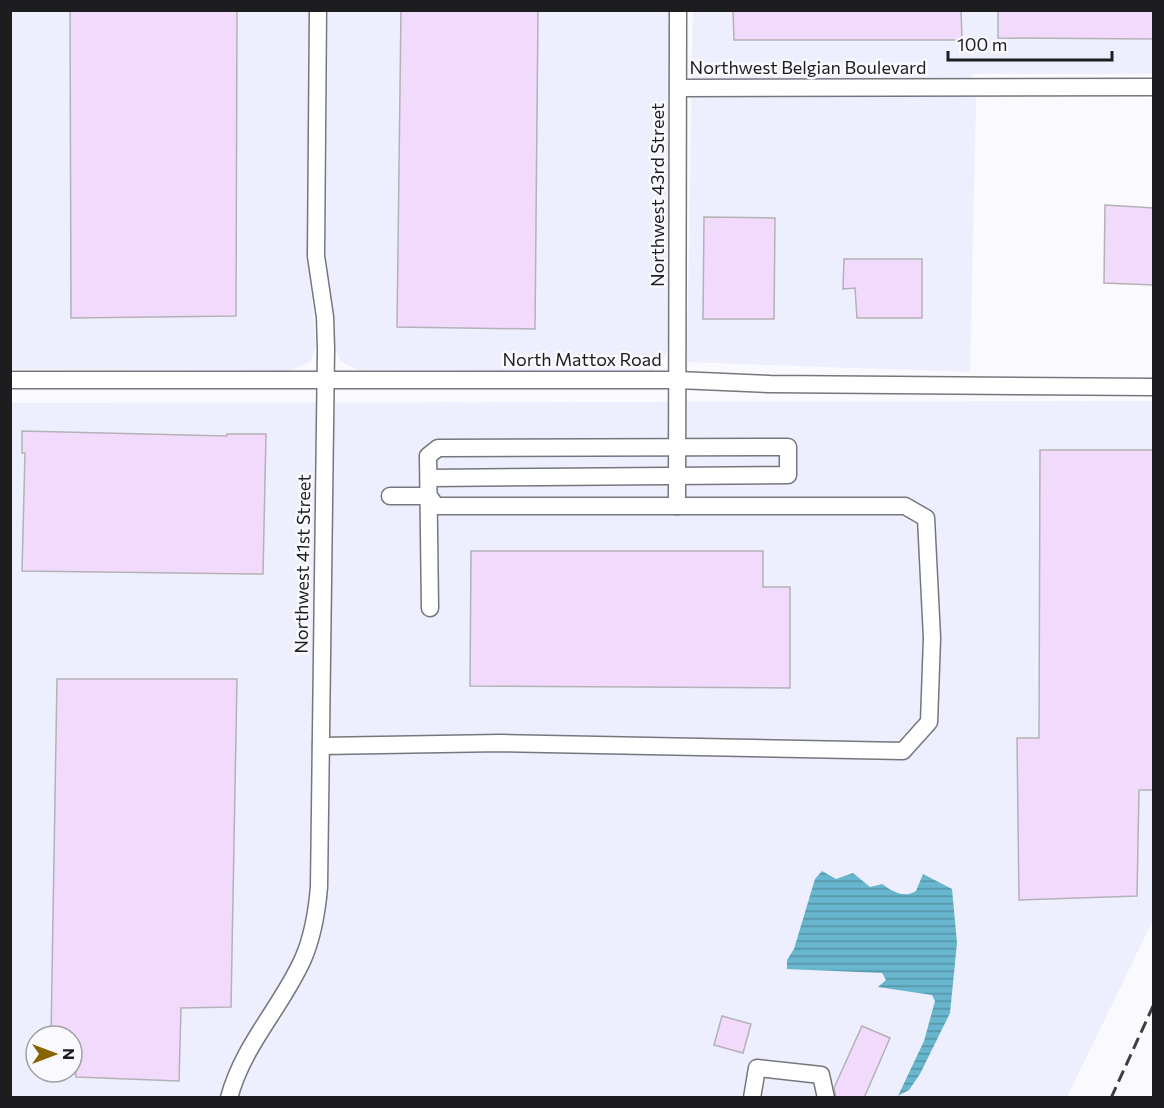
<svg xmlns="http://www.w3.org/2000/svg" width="1164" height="1108" viewBox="0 0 1164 1108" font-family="Commissioner,sans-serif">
<defs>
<pattern id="water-rules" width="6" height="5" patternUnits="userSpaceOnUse" patternTransform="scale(1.5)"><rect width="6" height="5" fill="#68b6cd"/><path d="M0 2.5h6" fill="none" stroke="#5593a6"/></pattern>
</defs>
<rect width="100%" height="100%" fill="#f9f9fe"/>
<g fill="#edeefe" fill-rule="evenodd">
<path d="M11,11H310L308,259L316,346L310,362L289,371L11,369Z"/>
<path d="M328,11H672L669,345L661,365L651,371L637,372L359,370L341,362L334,345L326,252Z"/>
<path d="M693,11H1153V74H971L976,100L970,372L687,362Z"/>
<path d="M1153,401V920L1067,1097H11L10,403ZM36,1036H72V1072H36Z"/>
</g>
<path fill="url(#water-rules)" d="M822,871L836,879L853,873L870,887L882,884C892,891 904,899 916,891L923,874L952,889L957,943L950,1013L920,1074L909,1090L898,1096L924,1041L935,1001L932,995L878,987L886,980L882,973L787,969V960L794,949L815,879Z"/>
<g fill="#f1dafb" stroke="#b5b1b7" stroke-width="1.5">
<path d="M70,10H237L236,316L71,318Z"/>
<path d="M401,10H538L535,329L397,327Z"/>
<path d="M733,10H961L962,40H734Z"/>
<path d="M998,10H1154V39L998,38Z"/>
<path d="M1105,205L1154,208V285L1104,283Z"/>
<path d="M704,217L775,218L774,319H703Z"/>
<path d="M844,259H922V318H857L855,288L843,289Z"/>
<path d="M22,431L227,436V434H266L263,574L22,571L25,453H22Z"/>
<path d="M1040,450H1154V790H1139L1137,896L1019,900L1017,738H1039Z"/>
<path d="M471,551H763V587H790V688L470,686Z"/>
<path d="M57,679H237L231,1007L181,1008L179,1081L76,1077L72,1036H51Z"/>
<path d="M722,1016L751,1024L743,1053L714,1045Z"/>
<path d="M862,1026L890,1038L864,1098H836L834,1088Z"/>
</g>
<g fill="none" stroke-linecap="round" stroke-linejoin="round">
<g stroke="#76767d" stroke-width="19">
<g id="minor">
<path d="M678,88L1154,87"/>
<path d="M10,380H678L770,384L1154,387"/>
<path d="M429,478L788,475V447L438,448L428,456L430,608"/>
<path d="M677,506L678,10"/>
<path d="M321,746L501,743L903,751L929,722L932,638L926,518L905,506H436L429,496H390"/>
<path d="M229,1098C243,1045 281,1008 303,959C313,936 317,911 319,887L326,349L325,317L316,256L318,10"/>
<path d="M752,1098L757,1068L821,1075L826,1098"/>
</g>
</g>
<use href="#minor" stroke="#fff" stroke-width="16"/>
<path stroke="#3e3e42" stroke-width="3" stroke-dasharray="12 6" stroke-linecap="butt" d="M1111,1098L1154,1004"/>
</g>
<g text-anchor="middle" stroke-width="5" stroke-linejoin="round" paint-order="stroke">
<g font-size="18" fill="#1d1d20" stroke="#f9f9fe">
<text x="808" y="74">Northwest Belgian Boulevard</text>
<text transform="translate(658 195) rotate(-90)" y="6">Northwest 43rd Street</text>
<text x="582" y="366">North Mattox Road</text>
<text transform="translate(303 564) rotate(-89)" y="6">Northwest 41st Street</text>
</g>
</g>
<rect width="1164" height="1108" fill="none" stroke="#1d1d20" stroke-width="24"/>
<g transform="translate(54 1054) rotate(90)"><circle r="28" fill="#f9f9fe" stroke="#a1a1a5" stroke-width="1.5"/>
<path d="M0-4.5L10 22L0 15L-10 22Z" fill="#886401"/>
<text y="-9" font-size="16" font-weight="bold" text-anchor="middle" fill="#1d1d20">N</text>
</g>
<path d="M948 51v9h164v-9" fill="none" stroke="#1d1d20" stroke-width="3"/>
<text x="957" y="51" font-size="18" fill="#1d1d20" stroke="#f9f9fe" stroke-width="4.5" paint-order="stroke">100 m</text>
</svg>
